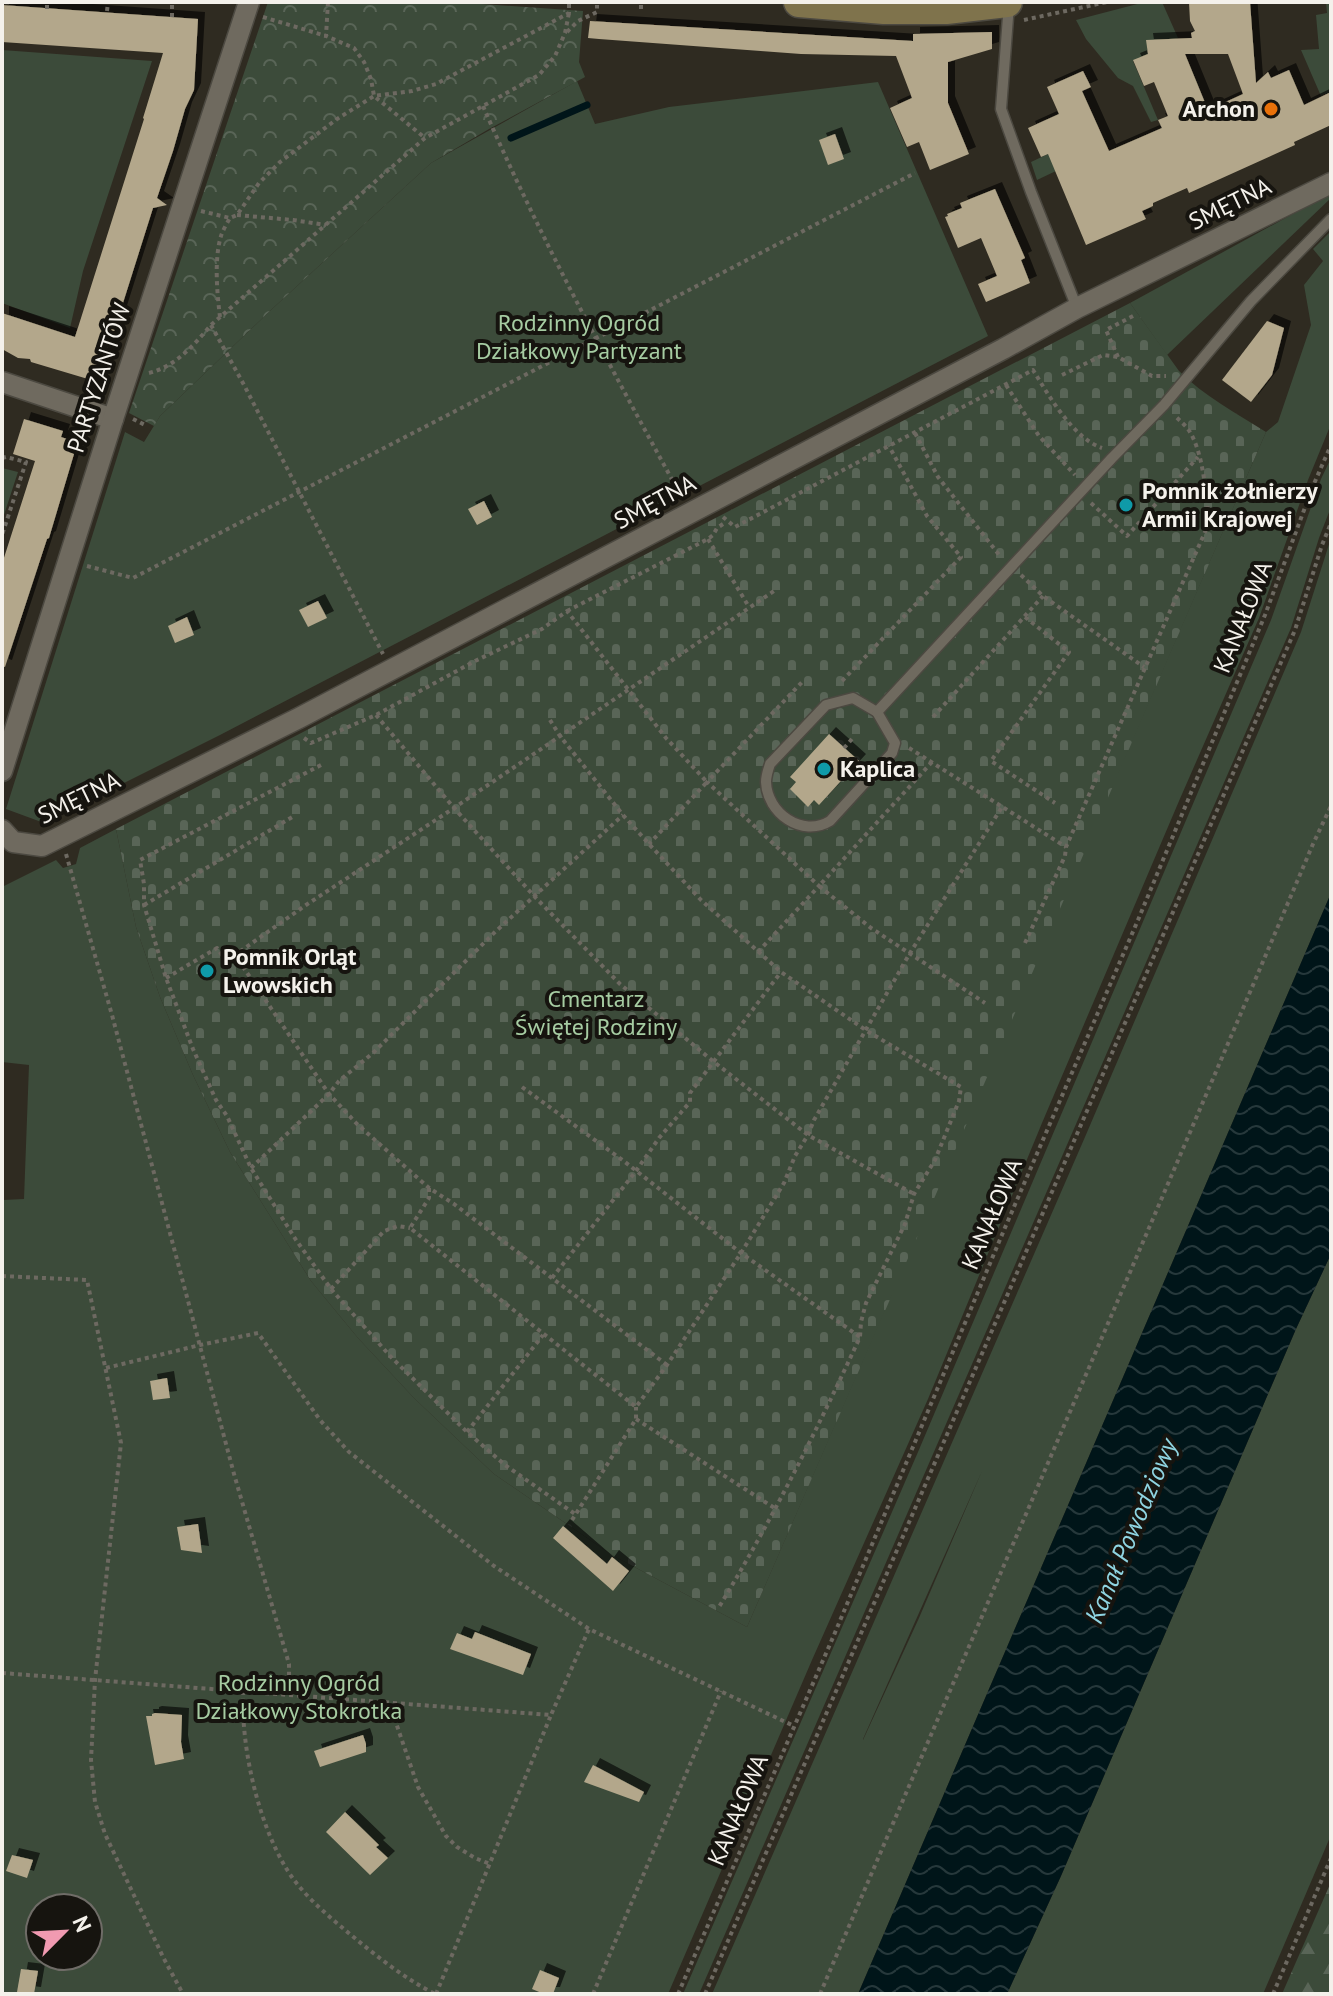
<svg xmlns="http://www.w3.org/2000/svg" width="1333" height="1996" viewBox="0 0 1333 1996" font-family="'PT Sans',sans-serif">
<defs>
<pattern id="forest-firs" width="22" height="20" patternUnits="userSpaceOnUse" patternTransform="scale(2)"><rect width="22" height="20" fill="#3c4b3a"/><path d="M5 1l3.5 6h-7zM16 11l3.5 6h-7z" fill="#596557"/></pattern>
<pattern id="cemetery-stones" width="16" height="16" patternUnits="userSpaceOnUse" patternTransform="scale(2)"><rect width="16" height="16" fill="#3c4b3a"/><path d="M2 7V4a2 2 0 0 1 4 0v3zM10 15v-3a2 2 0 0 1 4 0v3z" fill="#596557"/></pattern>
<pattern id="park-crowns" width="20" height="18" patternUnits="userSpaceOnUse" patternTransform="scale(2)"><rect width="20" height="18" fill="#3c4b3a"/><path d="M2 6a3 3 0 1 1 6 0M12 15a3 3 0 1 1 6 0" fill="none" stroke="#596557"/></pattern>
<pattern id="water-waves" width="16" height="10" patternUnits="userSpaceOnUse" patternTransform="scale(2)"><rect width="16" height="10" fill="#001519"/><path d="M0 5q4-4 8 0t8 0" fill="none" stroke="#26383b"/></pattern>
<filter id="shadow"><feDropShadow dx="7" dy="-7" stdDeviation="0" flood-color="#0009"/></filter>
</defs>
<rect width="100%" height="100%" fill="#2f2b21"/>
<g fill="#3c4b3a" fill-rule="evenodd">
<path d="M1145,2H1162L1178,38L1165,44V47L1133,61L1158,120L1151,122L1133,86L1118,78L1086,39L1076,20Z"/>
<path d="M1326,2H1331V92L1321,96L1301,50L1319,49L1316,15L1327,13Z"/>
<path d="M2,50L152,61L83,271L70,328L2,303Z"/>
<path d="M577,81L595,124L669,107L878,82L988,336L220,735L44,823L6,809L125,432L144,442L160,416L272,309L431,163Z"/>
<path d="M1069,144L1077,161L1037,180L1031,162Z"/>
<path d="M1331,193V198L1167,355L1130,303Z"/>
<path d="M1331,231V424L1308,480L1259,618L1179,801L1042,1123L928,1399L812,1660L668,1994H2V1216L3,1200L24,1199L29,1065L2,1062V932L4,886L56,860L63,868L76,864L80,848L116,829L136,927L160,997L193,1075L230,1152L311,1281L358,1338L414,1398L494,1474L612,1555L747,1627L1266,432L1278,422L1311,325L1304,285L1323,261L1313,249ZM40,1908H88V1956H40Z"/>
<path d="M1331,458V507L1319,538L1291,628L699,1994H683L918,1452L1271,620L1321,479Z"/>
<path d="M2,468L18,472L2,521Z"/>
<path d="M1331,538V893L858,1994H712L1085,1137L1301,632ZM982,1471L919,1618L863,1740V1739Z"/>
<path d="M1331,1254V1835L1263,1994H1007L1061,1876L1296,1329Z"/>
</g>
<path fill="url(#forest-firs)" d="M1331,1882V1994H1282Z"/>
<path fill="url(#cemetery-stones)" d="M1130,303L1179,371C1204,396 1236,413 1266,432L1005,1036L747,1627L612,1555L494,1474L414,1398L358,1338L311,1281L230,1152L193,1075L160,997L136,927L116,829Z"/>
<path fill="url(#park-crowns)" d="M268,2H454L583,11L579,62L585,77L489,129L431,163L272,309L160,416L154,426L129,413Z"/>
<path fill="url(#water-waves)" d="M1331,893V1254L1296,1329L1061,1876L1007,1994H858Z"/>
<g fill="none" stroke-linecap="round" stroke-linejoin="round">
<path stroke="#001519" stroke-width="7" d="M511,138L587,105"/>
</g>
<g fill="#b3a78b" fill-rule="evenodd" filter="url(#shadow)">
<path d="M1189,2H1250L1256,83L1268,72L1271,78L1289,70L1304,105L1331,92V125L1294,142L1295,145L1189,193L1187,188L1153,203V206L1142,211L1146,219L1086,245L1048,154L1041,157L1028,128L1059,114L1047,87L1083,71L1091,87L1082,91L1109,151L1162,128L1158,120L1168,116L1154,82L1144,86L1133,60L1148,54L1146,40L1192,38L1191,33L1195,31L1190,21ZM1185,54H1228L1243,94L1208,110Z"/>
<path d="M2,5L198,19L194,90L185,109L173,151L157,198L167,205L153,208L98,382L31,362L30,359L18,358L2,349V313L75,337L144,119L143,118L163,53L2,42Z"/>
<path d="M590,21L913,41V34L992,32V49L948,62V103L969,154L930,170L919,142L907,147L890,108L912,98L896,56L801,54L599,39L588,38Z"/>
<path d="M835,134L844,159L828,165L819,140Z"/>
<path d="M995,189L1025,258L1021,260L1030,283L986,302L978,284L997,276L981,238L958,248L945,217L948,216L947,214L962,208L960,203Z"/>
<path d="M1267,321L1284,328L1272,375L1251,402L1222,380Z"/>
<path d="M24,419L63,431L61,437L73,441L69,452L74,454L49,538L47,539L5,667L2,666V564L35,461L13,454Z"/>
<path d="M484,501L492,517L477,525L468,509Z"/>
<path d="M318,601L327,618L308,627L299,610Z"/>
<path d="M187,617L194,635L175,643L168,626Z"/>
<path d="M829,734L859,761L819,805L814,800L808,807L790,789L796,782L790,777Z"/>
<path d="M167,1378L170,1398L153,1400L150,1381Z"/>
<path d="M198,1524L202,1553L181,1550L177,1527Z"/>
<path d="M563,1526L607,1564L612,1557L629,1571L613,1591L553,1538Z"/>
<path d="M475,1632L531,1654L523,1675L450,1649L457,1633L472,1639Z"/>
<path d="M155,1713L182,1715L181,1742L184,1759L155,1765L146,1716H152V1714Z"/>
<path d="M363,1735L366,1744V1752L320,1767L314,1751Z"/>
<path d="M593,1765L644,1792L639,1802L584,1782Z"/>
<path d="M345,1812L379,1845L376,1847L388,1858L370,1875L326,1832Z"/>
<path d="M12,1855L33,1860L27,1878L6,1871Z"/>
<path d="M21,1969L38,1971L34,1994L17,1992Z"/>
<path d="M540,1970L559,1978L553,1994H544L532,1989Z"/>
</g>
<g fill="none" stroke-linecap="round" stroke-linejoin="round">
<g stroke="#4c4941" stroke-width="13">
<g id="lane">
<path d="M1009,4L1001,109L1031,192L1077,308"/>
<path d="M853,698L877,712L895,743L892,753L830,821C802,838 767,813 766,782C766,776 768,770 770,764L826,705Z"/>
<path d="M877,712L1112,458L1164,405L1251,301L1331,219"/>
</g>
</g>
<g stroke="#4c4941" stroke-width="23">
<g id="street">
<path d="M2,382L113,419"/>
<path d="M2,771L113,419L249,2"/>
<path d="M2,830L13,842L42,846L299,718L1003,349L1077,308L1331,183"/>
</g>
</g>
<g stroke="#4c4941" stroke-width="33">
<path id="secondary" d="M799,2L884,9H946L1007,2"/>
</g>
<g stroke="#6d6961" stroke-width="4" stroke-dasharray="4 4" stroke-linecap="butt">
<path d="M328,2L326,36L354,48L364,62L371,79L374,96L425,138"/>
<path d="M47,9V2"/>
<path d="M641,9V4"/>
<path d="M107,11L108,2"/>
<path d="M172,17V2"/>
<path d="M263,17L326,36"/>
<path d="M1024,20L1107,2"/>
<path d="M567,32L578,21L597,12V5"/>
<path d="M483,106C541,240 611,368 681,496"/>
<path d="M201,211L230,218L237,215L259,183L280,162L337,119L374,96L412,91L436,84L569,13V2"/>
<path d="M237,215L293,220L326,225"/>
<path d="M220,317C217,293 214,259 221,236C223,230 227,223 230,218"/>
<path d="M211,325L244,385L383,654"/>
<path d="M1118,357L1106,330L1135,315"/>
<path d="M149,373C176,366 193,346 211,325L425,138L539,75L555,56L565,33L569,13"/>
<path d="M1062,375L1103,355L1118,357L1152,376H1166"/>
<path d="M1006,385L1039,436L1075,475"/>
<path d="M133,419L145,425"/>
<path d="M915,433L938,477L1000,556"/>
<path d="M2,458L6,457L26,462L2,535"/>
<path d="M1091,503L1127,536L1198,457"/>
<path d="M723,517L735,527L1033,370C1049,396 1073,438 1102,448"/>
<path d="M708,539L749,607"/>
<path d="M87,566L133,578L915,173"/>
<path d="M1021,575L1043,596L1144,667"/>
<path d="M567,611L708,539L713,535L717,528L726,522"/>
<path d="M1025,617L1069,652L991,761L1055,803"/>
<path d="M842,681L961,557L927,516L889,446"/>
<path d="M376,715L454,808L535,897L620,984L714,1062L808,1135L914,1194"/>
<path d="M933,717L1043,596"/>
<path d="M550,720L560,736L623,815L649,844L701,900L781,972L867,1031L961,1087L959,1101L935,1160L914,1194L905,1224L866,1303L861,1322L860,1337C817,1430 772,1520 719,1607"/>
<path d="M304,738L311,743L376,715L475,661L542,629L567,611L666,738L707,782L649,844"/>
<path d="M844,748L852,739"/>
<path d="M909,748L1066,847"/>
<path d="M932,762L819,886L871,928L985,1003"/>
<path d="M321,765L140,860L144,884V905L166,978L193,1049L216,1100L227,1116L251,1168L296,1240L331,1289L391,1357L467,1432L505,1465L575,1514"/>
<path d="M66,854L112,1015L234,1474L289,1664V1694"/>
<path d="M144,905L294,816"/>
<path d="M1025,943L1065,856L1066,847L1209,523C1206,496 1204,452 1188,429C1184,424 1179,420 1174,415"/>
<path d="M758,952L819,886L707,782L804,680"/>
<path d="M166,978L217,948L226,961L235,955"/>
<path d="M522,1087L625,1162L741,1253L860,1337"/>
<path d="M251,1168L329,1094L339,1081L373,1053L495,932L623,815"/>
<path d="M429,1188V1198L410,1228L636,1407L667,1365L741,1253L784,1183L795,1156L808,1135L814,1120L910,953L1002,807"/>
<path d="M2,1276L87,1280L121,1443L95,1680L91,1760L95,1802L105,1834L163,1957L183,1994"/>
<path d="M552,1278L636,1171L659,1138L690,1102V1093L781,972"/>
<path d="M331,1289L384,1231L398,1226L410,1228"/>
<path d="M667,1365L454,1204L429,1188L357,1124L329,1094L235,955L306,905L454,808L777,589"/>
<path d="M106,1368L200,1345L258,1333L320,1420L349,1452L494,1566L589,1629L794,1726"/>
<path d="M636,1419L776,1509"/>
<path d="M467,1432L543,1335"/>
<path d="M572,1520L636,1419V1407"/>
<path d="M2,1673L551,1715L589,1629"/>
<path d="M243,1691C241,1746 257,1820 286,1868C301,1893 324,1912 345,1930C374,1954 402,1977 435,1994"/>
<path d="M395,1702V1720L418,1787L446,1836L457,1847L475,1858L490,1864"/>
<path d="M436,1994L551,1715"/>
<path d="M593,1994L721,1691"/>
<path d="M678,1994L834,1635L1004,1230L1138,920L1265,615L1313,486L1331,445"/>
<path d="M705,1994L1295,630L1322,545L1331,523"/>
<path d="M820,1994C984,1610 1150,1228 1313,844L1331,806"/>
<path d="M1273,1994L1331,1858"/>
</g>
<use href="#lane" stroke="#6f6a5f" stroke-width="10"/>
<use href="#street" stroke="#6f6a5f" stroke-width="20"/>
<use href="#secondary" stroke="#7f734c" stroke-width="30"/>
</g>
<circle fill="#e8710a" stroke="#16140f" stroke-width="3" cx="1271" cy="109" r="8"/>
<g fill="#0f9aa8" stroke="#16140f" stroke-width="3">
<circle cx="1126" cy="505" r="8"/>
<circle cx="824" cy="769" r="8"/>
<circle cx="207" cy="971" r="8"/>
</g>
<g text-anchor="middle" stroke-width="8" stroke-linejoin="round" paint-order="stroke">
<g font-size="24" font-weight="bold" fill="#f4f1eb" stroke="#16140f" text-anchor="start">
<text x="1255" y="117" text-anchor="end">Archon</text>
<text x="1142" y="499">Pomnik żołnierzy<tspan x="1142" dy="28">Armii Krajowej</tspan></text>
<text x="840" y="777">Kaplica</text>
<text x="223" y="965">Pomnik Orląt<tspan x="223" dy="28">Lwowskich</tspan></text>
</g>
<g font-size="24" fill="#f4f1eb" stroke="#16140f">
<text transform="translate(1230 204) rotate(-26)" y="8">SMĘTNA</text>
<text transform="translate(99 378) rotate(-72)" y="8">PARTYZANTÓW</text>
<text transform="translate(655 502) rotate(-28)" y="8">SMĘTNA</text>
<text transform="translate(1243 617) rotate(-68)" y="8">KANAŁOWA</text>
<text transform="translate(79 798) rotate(-26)" y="8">SMĘTNA</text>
<text transform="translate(992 1214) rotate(-67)" y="8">KANAŁOWA</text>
<text transform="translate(738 1810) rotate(-67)" y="8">KANAŁOWA</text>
</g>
<g font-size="24" fill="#a6cca2" stroke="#16140f">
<text x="579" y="331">Rodzinny Ogród<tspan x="579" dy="28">Działkowy Partyzant</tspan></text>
<text x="596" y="1007">Cmentarz<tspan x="596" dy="28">Świętej Rodziny</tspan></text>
<text x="299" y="1691">Rodzinny Ogród<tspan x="299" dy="28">Działkowy Stokrotka</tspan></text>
</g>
<g font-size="26" font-style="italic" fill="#8fd4e1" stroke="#16140f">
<text transform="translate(1131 1531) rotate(-67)" y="9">Kanał Powodziowy</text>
</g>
</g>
<rect width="1333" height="1996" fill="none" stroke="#f4f1eb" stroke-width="8"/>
<g transform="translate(64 1932) rotate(66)"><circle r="38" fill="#16140f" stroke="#6f6c67" stroke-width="2"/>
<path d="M0-6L14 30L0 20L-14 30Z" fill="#f19ab1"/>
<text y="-12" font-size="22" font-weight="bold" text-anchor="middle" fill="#f4f1eb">N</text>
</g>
</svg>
